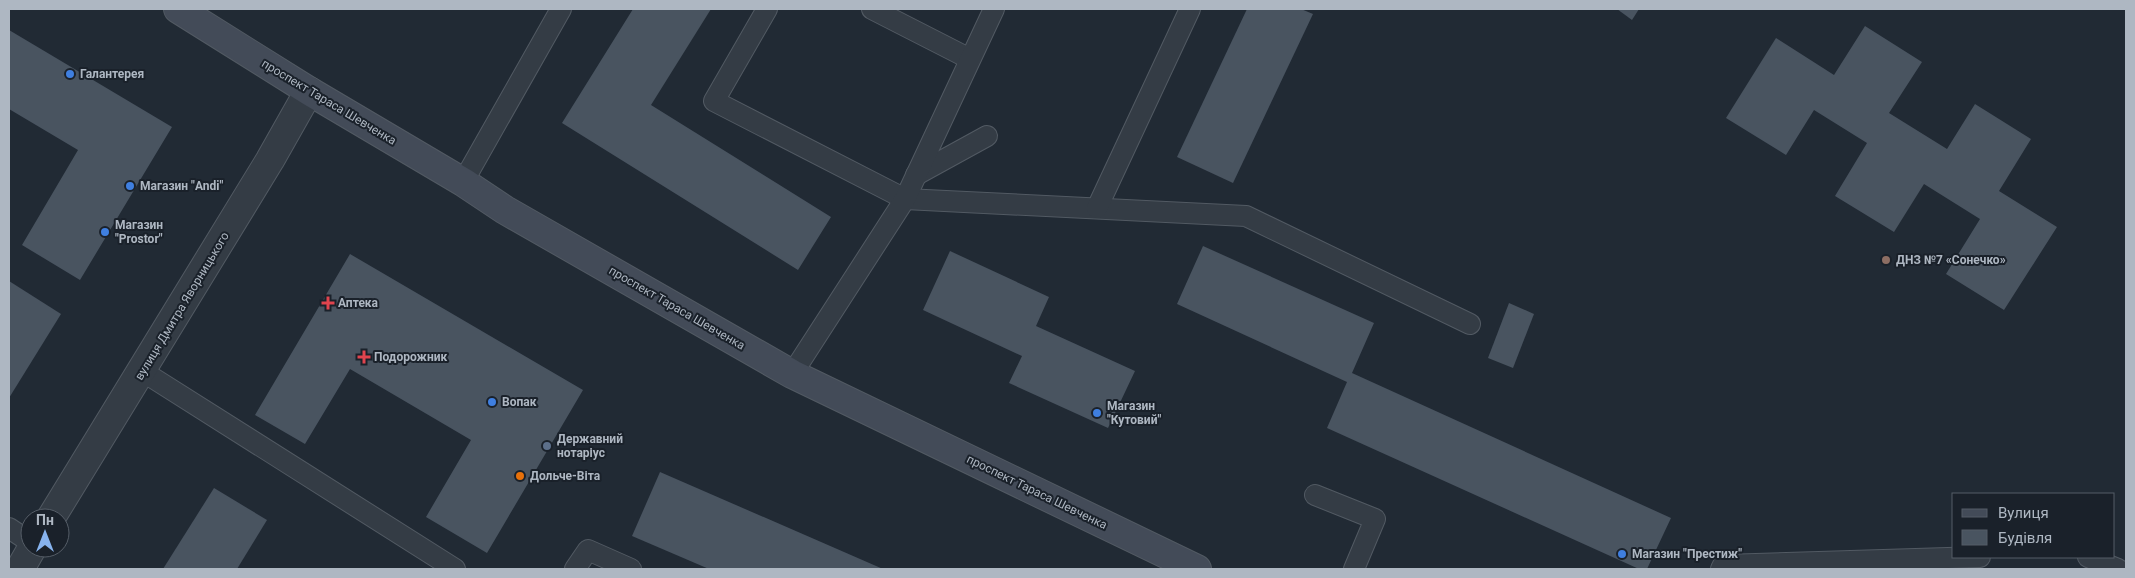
<svg xmlns="http://www.w3.org/2000/svg" width="2135" height="578" viewBox="0 0 2135 578" font-family="Roboto,sans-serif">
<rect width="100%" height="100%" fill="#212a34"/>
<g fill="#495460">
<path d="M633,9H711L651,105L831,217L798,270L562,123Z"/>
<path d="M1247,9H1301L1313,14L1233,183L1177,157Z"/>
<path d="M1617,9H1639L1632,20Z"/>
<path d="M1865,26L1922,62L1889,113L1947,149L1975,104L2031,139L1999,191L2057,227L2004,310L1946,274L1980,219L1924,184L1894,232L1835,196L1867,143L1814,110L1786,155L1726,118L1776,38L1834,75Z"/>
<path d="M9,30L172,127L80,280L22,245L78,150L9,109Z"/>
<path d="M1203,246L1374,323L1352,373L1671,518L1647,569H1639L1327,428L1347,382L1177,304Z"/>
<path d="M950,251L1049,297L1036,326L1135,371L1108,428L1009,383L1022,356L923,310Z"/>
<path d="M350,254L583,390L487,553L426,517L471,440L350,369L305,444L255,415Z"/>
<path d="M9,281L61,314L9,398Z"/>
<path d="M1509,303L1534,314L1513,368L1488,358Z"/>
<path d="M660,472L883,569H709L632,536Z"/>
<path d="M214,488L267,520L237,569H163Z"/>
</g>
<g fill="none" stroke-linecap="round" stroke-linejoin="round">
<g stroke="#525a63" stroke-width="22">
<g id="lane">
<path d="M767,9L714,101L905,199L1246,216L1470,324"/>
<path d="M872,9L970,59"/>
<path d="M916,175L987,136"/>
<path d="M463,182L561,9"/>
<path d="M1097,208L1190,9"/>
<path d="M142,371L455,569"/>
<path d="M792,374L905,199L994,9"/>
<path d="M1315,495L1375,519L1354,569"/>
<path d="M9,528L30,542"/>
<path d="M2088,557L2118,569"/>
<path d="M575,569L588,550L631,569"/>
<path d="M1721,569L1723,565L1980,557"/>
</g>
</g>
<g stroke="#525a63" stroke-width="30">
<g id="street">
<path d="M51,518L270,160L309,91"/>
<path d="M20,569L32,548"/>
</g>
</g>
<g stroke="#525a63" stroke-width="30">
<path id="secondary" d="M178,9L309,91L463,182L505,210L792,374L1197,569"/>
</g>
<use href="#lane" stroke="#343c45" stroke-width="20"/>
<use href="#street" stroke="#343c45" stroke-width="28"/>
<use href="#secondary" stroke="#434b58" stroke-width="28"/>
</g>
<g fill="#3f7fe0" stroke="#1a212a" stroke-width="2">
<circle cx="70" cy="74" r="5"/>
<circle cx="130" cy="186" r="5"/>
<circle cx="105" cy="232" r="5"/>
<circle cx="492" cy="402" r="5"/>
<circle cx="1097" cy="413" r="5"/>
<circle cx="1622" cy="554" r="5"/>
</g>
<circle fill="#8d6e63" stroke="#1a212a" stroke-width="2" cx="1886" cy="260" r="5"/>
<g fill="#e0444e" stroke="#1a212a" stroke-width="2">
<path d="M325.5 295.5h5v5h5v5h-5v5h-5v-5h-5v-5h5z"/>
<path d="M361.5 349.5h5v5h5v5h-5v5h-5v-5h-5v-5h5z"/>
</g>
<circle fill="#5c6f8a" stroke="#1a212a" stroke-width="2" cx="547" cy="446" r="5"/>
<circle fill="#e8710a" stroke="#1a212a" stroke-width="2" cx="520" cy="476" r="5"/>
<g text-anchor="middle" stroke-width="4" stroke-linejoin="round" paint-order="stroke">
<g font-size="12" font-weight="bold" fill="#aeb7c2" stroke="#1a212a" text-anchor="start">
<text x="80" y="78">Галантерея</text>
<text x="140" y="190">Магазин "Andi"</text>
<text x="115" y="229">Магазин<tspan x="115" dy="14">"Prostor"</tspan></text>
<text x="1896" y="264">ДНЗ №7 «Сонечко»</text>
<text x="338" y="307">Аптека</text>
<text x="374" y="361">Подорожник</text>
<text x="502" y="406">Вопак</text>
<text x="1107" y="410">Магазин<tspan x="1107" dy="14">"Кутовий"</tspan></text>
<text x="557" y="443">Державний<tspan x="557" dy="14">нотаріус</tspan></text>
<text x="530" y="480">Дольче-Віта</text>
<text x="1632" y="558">Магазин "Престиж"</text>
</g>
<g font-size="12" fill="#aeb7c2" stroke="#1a212a">
<text transform="translate(329 102) rotate(31)" y="4">проспект Тараса Шевченка</text>
<text transform="translate(182 306) rotate(-59)" y="4">вулиця Дмитра Яворницького</text>
<text transform="translate(677 308) rotate(30)" y="4">проспект Тараса Шевченка</text>
<text transform="translate(1037 492) rotate(26)" y="4">проспект Тараса Шевченка</text>
</g>
</g>
<rect width="2135" height="578" fill="none" stroke="#aeb7c2" stroke-width="20"/>
<rect x="1952" y="493" width="162" height="65" fill="#1a212a" stroke="#555d67"/>
<rect x="1962" y="509" width="25" height="8" fill="#434b58" stroke="#555d67"/>
<text x="1998" y="518" font-size="15" fill="#aeb7c2">Вулиця</text>
<rect x="1962" y="530" width="25" height="15" fill="#495460" stroke="#555d67"/>
<text x="1998" y="543" font-size="15" fill="#aeb7c2">Будівля</text>
<g transform="translate(45 533)"><circle r="24" fill="#1a212a" stroke="#555d67"/>
<path d="M0-4L9 19L0 12L-9 19Z" fill="#87b3ee"/>
<text y="-8" font-size="14" font-weight="bold" text-anchor="middle" fill="#aeb7c2">Пн</text>
</g>
</svg>
